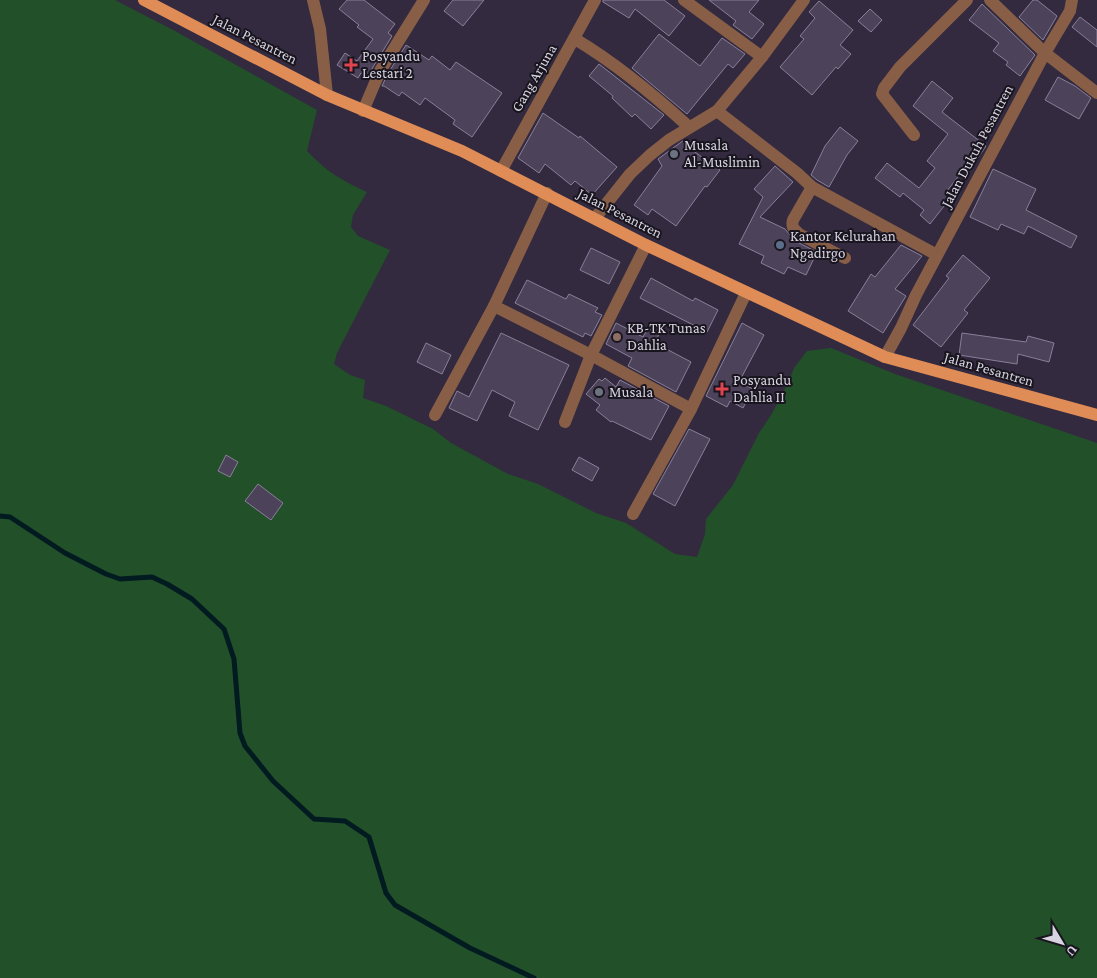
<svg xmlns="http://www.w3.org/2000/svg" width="1097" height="978" viewBox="0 0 1097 978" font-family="'Crimson Pro',serif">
<rect width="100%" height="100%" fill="#332a3f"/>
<path fill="#225029" d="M0,0H115L175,31L317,110L307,151C327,172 341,180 367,192L353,215L351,227L358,236L390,250L337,353L334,364L350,375L365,380L363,398L386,406L433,429L451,443L508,474L538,484L596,513L626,523L675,554L697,557L705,534L706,519L733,485L759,433L771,415L788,383L794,368L807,351L831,348L895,374L1097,443V978H0Z"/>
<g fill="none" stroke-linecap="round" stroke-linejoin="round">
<path stroke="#021b21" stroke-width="5" d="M0,516L10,517L65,553L106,574L120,579L152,577L167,584L192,599L224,629L234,659L240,733L245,746L273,781L314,819L345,821L369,837L386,893L395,905L470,948L534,978"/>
</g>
<g fill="#4c425a" stroke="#8a7f99">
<path d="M347,0H364L395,24L388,33L392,36L373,67L368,78L361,73L358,78L337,65L345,53L357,61L373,39L357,27L359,25L339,9Z"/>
<path d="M453,0H484L463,26L444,11Z"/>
<path d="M603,0H664L685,16L669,36L635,9L629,18L603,2Z"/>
<path d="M709,0H759L749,12L764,24L752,39L733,25L736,21Z"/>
<path d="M1033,0H1037L1057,16L1043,40L1019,17Z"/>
<path d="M819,1L853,30L840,45L851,54L838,69L836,67L812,95L780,67L804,39L800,36L815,18L809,12Z"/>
<path d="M982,4L1035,55L1020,76L1006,65L1008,62L993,51L999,43L969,20Z"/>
<path d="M870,9L882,20L871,32L858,21Z"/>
<path d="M1080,17L1097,30V47L1072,27Z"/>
<path d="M659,34L700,66L722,38L745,54L733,68L728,64L687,114L632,68Z"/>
<path d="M406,45L429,60L432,56L450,70L456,62L502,93L472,137L453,124L455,120L425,98L420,105L402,92L399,96L384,86H382L387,75Z"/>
<path d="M599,64L664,115L651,129L635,114L632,117L612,98L613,96L589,76Z"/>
<path d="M1058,77L1075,86L1091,98L1079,119L1045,100Z"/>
<path d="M932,81L953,98L942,112L986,146L973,165L970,162L946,192L952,196L930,224L920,215L924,210L903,193L900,197L875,178L887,163L919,188L935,168L927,161L948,134L913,106Z"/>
<path d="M543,113L579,138L580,136L617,167L592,195L575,181L571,185L545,164L539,173L518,158Z"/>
<path d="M840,127L858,141L847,155L829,187L817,180L811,175L825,146Z"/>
<path d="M684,140L688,147L720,170L707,187L705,186L676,226L652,209L648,215L634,205L662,166L658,159Z"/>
<path d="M775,166L793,182L760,217L785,229L795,241L817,252L806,275L788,267L784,274L761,263L764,256L739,244L763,197L754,189Z"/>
<path d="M993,169L1036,189L1026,210L1077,236L1071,248L1028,226L1024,234L1001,224L998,230L970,217Z"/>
<path d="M901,245L922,256L895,289L906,296L883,333L848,311L871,274L875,277Z"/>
<path d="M591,248L620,262L609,284L580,270Z"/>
<path d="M963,255L990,278L964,310L968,313L941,347L913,325L949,278L946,276Z"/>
<path d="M651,278L693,301L695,298L718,310L707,332L640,298Z"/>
<path d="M527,280L566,299L569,294L598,308L595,312L602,315L591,336L585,333L583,337L515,303Z"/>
<path d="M616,323L643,337L648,328L659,334L655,343L691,362L676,392L628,366L632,358L606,344Z"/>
<path d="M742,323L764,335L739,382L753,389L743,408L730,401L727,407L706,396Z"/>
<path d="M501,333L569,365L538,430L509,416L515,402L492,390L477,421L449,408L457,391L469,397Z"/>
<path d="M962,333L1026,342L1028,336L1054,343L1049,362L1018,354L1017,364L959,355Z"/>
<path d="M426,343L451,355L442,374L417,362Z"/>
<path d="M605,378L616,387L620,380L669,406L651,440L612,421L611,422L596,410L600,405L586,394L599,379L602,381Z"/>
<path d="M689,429L710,439L675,506L653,494Z"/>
<path d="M226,455L238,462L230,477L218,471Z"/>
<path d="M579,457L599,468L592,481L572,470Z"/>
<path d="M258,484L283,503L271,520L245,501Z"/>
</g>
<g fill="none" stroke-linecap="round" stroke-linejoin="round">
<g stroke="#885f46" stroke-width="12">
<path d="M313,0L320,29L327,95"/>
<path d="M684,0L762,57"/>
<path d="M990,0L1045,53L1097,93"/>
<path d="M575,39C617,64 653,94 689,127"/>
<path d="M363,111L380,71L424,0"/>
<path d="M717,111L797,173L812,187"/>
<path d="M914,135L882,94L884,88L900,67L967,0"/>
<path d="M501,171L595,0"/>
<path d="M595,218L630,174L650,155L669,140L717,111L762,57L804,0"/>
<path d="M845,258L799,234C794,229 791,227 793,220L812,187L937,255"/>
<path d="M494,306L591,355L691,409"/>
<path d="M885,357L901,328L916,295L1045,53L1070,11L1072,0"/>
<path d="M435,415L494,306L547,193"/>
<path d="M565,422L591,355L646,245"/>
<path d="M633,514L691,409L746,293"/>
</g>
<path stroke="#df8c57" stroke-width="12" d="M144,0L327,95L462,151L646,245L885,357L1097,415"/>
</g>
<g fill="#e0444e" stroke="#19151e" stroke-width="2">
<path d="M348.5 57.5h5v5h5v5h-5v5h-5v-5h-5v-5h5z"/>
<path d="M719.5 381.5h5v5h5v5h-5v5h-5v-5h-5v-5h5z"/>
</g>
<g fill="#6b7280" stroke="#19151e" stroke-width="2">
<circle cx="674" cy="154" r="5"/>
<circle cx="599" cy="392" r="5"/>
</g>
<circle fill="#5c6f8a" stroke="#19151e" stroke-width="2" cx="780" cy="245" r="5"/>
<circle fill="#8d6e63" stroke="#19151e" stroke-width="2" cx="617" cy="337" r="5"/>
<g text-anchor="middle" stroke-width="4" stroke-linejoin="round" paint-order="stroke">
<g font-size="15" fill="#d8d3e1" stroke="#19151e">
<text transform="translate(255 39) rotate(27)" y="5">Jalan Pesantren</text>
<text transform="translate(534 78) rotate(-60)" y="5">Gang Arjuna</text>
<text transform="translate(977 146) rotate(-62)" y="5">Jalan Dukuh Pesantren</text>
<text transform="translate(620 213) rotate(27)" y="5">Jalan Pesantren</text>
<text transform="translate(989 369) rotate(16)" y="5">Jalan Pesantren</text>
</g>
<g font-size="15" fill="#d8d3e1" stroke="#19151e" text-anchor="start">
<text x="362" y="61">Posyandu<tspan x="362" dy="17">Lestari 2</tspan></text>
<text x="684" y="150">Musala<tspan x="684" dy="17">Al-Muslimin</tspan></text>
<text x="790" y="241">Kantor Kelurahan<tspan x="790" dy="17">Ngadirgo</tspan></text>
<text x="627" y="333">KB-TK Tunas<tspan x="627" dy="17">Dahlia</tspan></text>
<text x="733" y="385">Posyandu<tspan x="733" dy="17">Dahlia II</tspan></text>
<text x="609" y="397">Musala</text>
</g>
</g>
<g transform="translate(1062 943) rotate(128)" stroke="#19151e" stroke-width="4" paint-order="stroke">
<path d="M0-4L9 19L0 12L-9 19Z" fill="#d8d3e1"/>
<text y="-8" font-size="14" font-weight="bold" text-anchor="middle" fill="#d8d3e1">U</text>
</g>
</svg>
